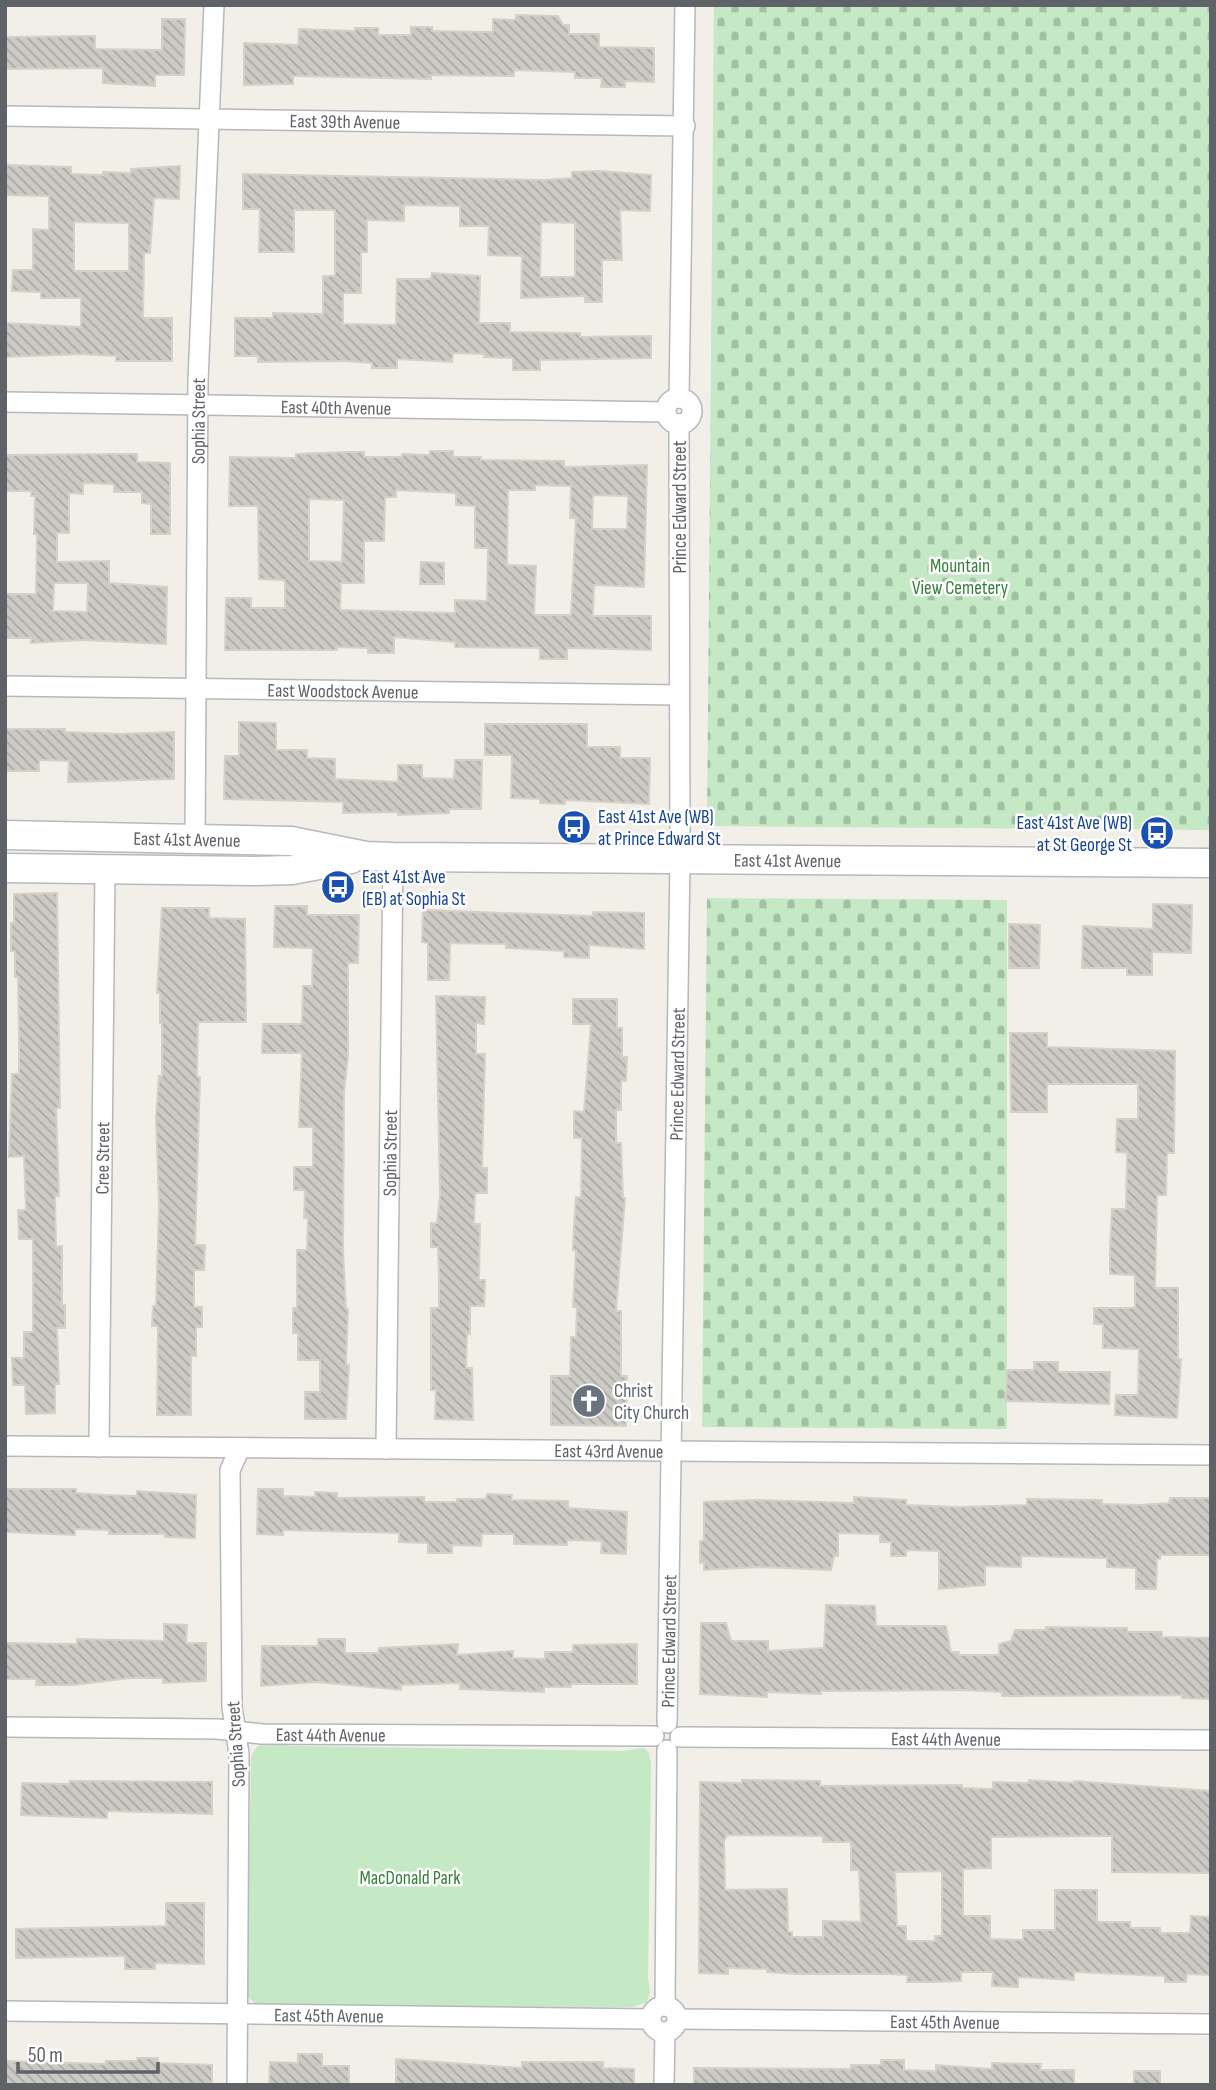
<svg xmlns="http://www.w3.org/2000/svg" width="1216" height="2090" viewBox="0 0 1216 2090" font-family="'Sofia Sans Condensed',sans-serif">
<defs>
<pattern id="cemetery-stones" width="16" height="16" patternUnits="userSpaceOnUse" patternTransform="scale(1.75)"><rect width="16" height="16" fill="#c5e8c5"/><path d="M2 7V4a2 2 0 0 1 4 0v3zM10 15v-3a2 2 0 0 1 4 0v3z" fill="#a3c0a4"/></pattern>
<pattern id="building-back-hatch" width="6" height="6" patternUnits="userSpaceOnUse" patternTransform="scale(1.75)"><rect width="6" height="6" fill="#cccac5"/><path d="M-1 5l2 2M0 0l6 6M5-1l2 2" fill="none" stroke="#a9a8a4"/></pattern>
</defs>
<rect width="100%" height="100%" fill="#f1efe8"/>
<g fill="url(#cemetery-stones)">
<path d="M714,5H1211V830L707,826Z"/>
<path d="M707,898L1007,900V1429L702,1427Z"/>
</g>
<path fill="#c5e8c5" d="M279,1742L288,1746L622,1751L644,1748L649,1753L651,1763L648,1978L650,1992L647,2002L633,2007L258,2006L249,1998L247,1987L251,1758C255,1743 265,1743 279,1742Z"/>
<g fill="url(#building-back-hatch)" stroke="#d6d1c6" stroke-width="2" fill-rule="evenodd">
<path d="M516,15L558,16L563,25H569V34H599V47L654,48V82L625,81V87H601L602,78H575V72L514,70V76L431,75V79L293,76V84L244,85V43L298,45L299,29L355,31V28H378V35H411V27H432V31L493,32V19L516,20Z"/>
<path d="M162,19H185L184,75H155V86L103,83V68L5,69V37L95,36V49L162,50Z"/>
<path d="M5,165L71,167V174L103,175V172L131,173V169L180,166L179,199L154,198L150,253H144L143,318H172V361H116V356L80,354L5,357V323L81,327V298H41V292L12,291L13,270H33V229L49,230V196L5,195ZM74,222L129,223V271H74Z"/>
<path d="M600,171L651,175L650,211L620,210L622,260H602V302H585V296L521,298L522,256L488,255L489,226H460V206L404,205V221L367,220V252H361V293H343V324L396,325L397,279H431L432,273L480,276L479,323H510V332L580,333V337L651,336V358L540,360V370H513V358L484,357L485,354L453,353L452,362L397,359V368H372V363L345,361L258,362V356H235V318H273V313L323,314V276H335V210H294V252H259L260,209H243V174L545,180L572,178V172ZM541,222L575,223V277H540Z"/>
<path d="M430,451H453V457H481V460L564,461V467L647,465L644,587L594,585L593,616H651V650L567,648V659H540V648L455,647V642L394,637V653H368V648L337,647V650H225L226,598H251V608H285V580L259,579L258,506H229L230,457L296,458V454L346,452H364V457H402V454L430,455ZM535,485L571,486L570,518H576L571,615H534L536,566L507,565L508,490H535ZM396,490L456,493V505L475,506V548H488L487,601L455,600V613L340,610L341,583H364V541H384L385,497H396ZM593,495L628,496L627,529H592ZM309,499L344,500L342,562L309,561Z"/>
<path d="M115,454H137V462L170,463V534H151V504L142,503V492H114V484L83,483V494L69,493V533H57V562L109,561V583L167,587L166,644L83,640L31,643V638H6V594H36L37,534H34L35,496H31V491H5V455ZM54,583H88L87,612L53,611Z"/>
<path d="M421,562L444,563V584H420Z"/>
<path d="M239,722L276,723V750H307V758L335,759V779L398,782V765H422V778L454,779L455,760H482L481,809H449V813L398,815V812L343,813V802L224,799L225,756H239Z"/>
<path d="M485,724H587V747H620V758H650L649,804L565,800V804L540,803V799L511,798L512,755H485Z"/>
<path d="M5,729H65V732L120,734L174,732V779L68,782L69,761L39,760V771H5Z"/>
<path d="M57,893L60,1108H56L59,1196H55L56,1247L62,1246V1305H65V1328H57L59,1384H55V1413L26,1414L25,1385H13L12,1358H24V1332H33V1239H19L18,1210H26L24,1156L9,1157L12,1074H19V1040L18,977H15V951H11V923H14V894Z"/>
<path d="M1153,904L1192,905L1191,953L1152,952V975H1127V968H1082L1083,926L1153,929Z"/>
<path d="M275,906H307V915H359L358,963H348V1056L344,1092L343,1250L346,1309H348L346,1365H349L346,1419H305V1392H320V1360H298V1333H293V1308H297V1250H307L308,1218H304L305,1190H294V1167H313V1127H299L302,1053H262L263,1024H302L303,986H312L313,948L274,947Z"/>
<path d="M162,908H209V918L245,919L246,1022H198L197,1077H200L195,1245H205L204,1270H194V1307H202V1327H196V1356H191V1415H157L158,1326H152L153,1306H156L159,1206L156,1117L159,1076H162V1023H160V993H157Z"/>
<path d="M423,910L562,915L593,916V912L644,913V949L589,945V958L564,957V951L506,948V944L450,943L449,980H428V943L422,942Z"/>
<path d="M1009,924L1040,925L1039,968H1009Z"/>
<path d="M436,996L485,997L484,1024L476,1023V1054H485L482,1168H487V1193H475L474,1224H480L479,1280H485L484,1306H470V1334L467,1333L466,1368H472L473,1420L435,1419L436,1390H431V1308H439V1278L438,1247H431V1223H437L440,1195Z"/>
<path d="M573,999H617V1028H622V1057H627L626,1081H621V1110H616V1143H621L623,1198H625L616,1311H621V1376H627L626,1426L551,1425V1376H570L571,1337H576L577,1307H573L576,1250H573L574,1226L576,1197L581,1198L582,1138H574V1111L584,1112L591,1024H573Z"/>
<path d="M1010,1033H1047V1047L1175,1051L1174,1153H1167L1166,1195H1157L1155,1288H1178V1359H1181L1177,1418L1115,1415L1116,1395H1138L1139,1349L1103,1348V1324H1094V1308H1135V1275L1110,1274V1247L1112,1209H1126L1127,1153L1116,1152L1117,1119H1138V1084H1047V1112H1011Z"/>
<path d="M1034,1362H1058V1372H1110L1109,1404L1006,1401L1007,1370H1034Z"/>
<path d="M5,1489H76V1493L106,1495L137,1496V1491L196,1495L195,1538L165,1537V1534H109V1530L75,1529V1535L5,1532Z"/>
<path d="M258,1489H283V1496L315,1497V1492L337,1493V1498L424,1497V1502H457V1499H486L487,1494L512,1495L511,1500L568,1501V1508L627,1512L626,1554L601,1553L602,1541L567,1540V1545L514,1544V1534H482L481,1546L452,1545V1553H428V1543L399,1542V1533L283,1530V1535L257,1534Z"/>
<path d="M854,1497L906,1500V1505L959,1507L1027,1505V1499L1102,1500V1504L1139,1505L1169,1503L1170,1498H1211V1555H1160V1559H1157L1156,1589H1136V1568L1107,1567V1558L1021,1556V1567L985,1566V1585L939,1589V1551L906,1550V1556H891V1542H880V1534L838,1533V1556H834L831,1570L759,1567L704,1570V1562L700,1563V1541H704V1502L755,1500L854,1503Z"/>
<path d="M826,1605L875,1606L876,1626H946L951,1652H959V1655H999V1644L1011,1641L1015,1630H1046V1627L1127,1628V1632H1162V1637L1211,1638V1699L1182,1698V1695L1002,1696V1692L965,1690L821,1691V1694L767,1692V1697L700,1694L701,1623H726L731,1641H768V1651L824,1648Z"/>
<path d="M164,1624L187,1625L186,1643H206V1681L163,1683V1678H131L73,1685H36L37,1679H5V1643L77,1644V1639L164,1641Z"/>
<path d="M318,1639H345V1653H378L379,1648L458,1644L457,1655L513,1651V1658L545,1659V1652H573V1645L637,1644V1684H571V1687H544V1692L460,1689V1683L401,1685V1690L317,1682L261,1686L262,1646H318Z"/>
<path d="M742,1780L820,1781V1786L962,1785V1788L993,1789V1782L1029,1783V1780L1074,1783V1781L1211,1791V1873L1112,1872V1836H1108L991,1837V1868L963,1869V1916H990V1939L1023,1940V1930H1055V1890H1097V1922H1130V1928H1160V1933H1190L1191,1916L1211,1917V1975L1187,1974L1186,1982H1165V1976L1074,1972V1980L1018,1977V1987L992,1986L993,1972H961V1981L932,1982H907L908,1975L888,1974H795L767,1972V1969L728,1968V1974L699,1973L700,1782L742,1783ZM727,1835L823,1836V1842H851V1870H859L861,1922L823,1921V1937H792V1932H788L787,1889L725,1890L724,1841ZM942,1871V1936H935V1941H906V1926H897L895,1872Z"/>
<path d="M70,1781L212,1782V1814L107,1811V1818L21,1815L22,1783L69,1784Z"/>
<path d="M166,1903H204V1964L155,1963V1969H125V1956L16,1958V1929L166,1926Z"/>
<path d="M298,2054H322V2066H349V2085H269L270,2062L298,2063Z"/>
<path d="M137,2058H158V2063L212,2065V2085H5V2061L106,2064V2061H137Z"/>
<path d="M396,2059L522,2068V2062H603V2068L634,2069V2085H396Z"/>
<path d="M881,2060H904V2070L936,2071V2065L992,2069V2063L1041,2064L1040,2070H1074V2085H694V2068L851,2069V2065H881Z"/>
<rect x="1134" y="2071" width="26" height="14"/>
</g>
<g fill="none" stroke-linecap="round" stroke-linejoin="round">
<g stroke="#b5b8bc" stroke-width="22">
<g id="street">
<path id="s1" d="M5,116L685,126"/>
<circle cx="679" cy="411" r="13"/>
<path d="M679,398L685,5"/>
<path id="s2" d="M5,402L666,412"/>
<path id="s3" d="M5,686L679,695"/>
<path id="s4" d="M195,837L198,381L214,5"/>
<path id="s5" d="M5,1446L1211,1455"/>
<path id="s6" d="M99,1447L105,869"/>
<path id="s7" d="M386,1449L393,857"/>
<path id="s8" d="M667,1723L680,859L679,424"/>
<path id="s9" d="M5,1727L217,1729L262,1734L654,1736"/>
<path id="s10" d="M680,1737L1211,1740"/>
<circle cx="664" cy="2019" r="13"/>
<path d="M665,2006L667,1750"/>
<path id="s11" d="M5,2011L651,2019"/>
<path id="s12" d="M677,2019L1211,2024"/>
<path d="M237,2085L239,1754L232,1707L230,1470L240,1448"/>
<path d="M664,2085L665,2032"/>
</g>
</g>
<g stroke="#b6babf" stroke-width="31">
<g id="secondary">
<path id="s13" d="M5,835L291,841L366,856L393,857L1211,863"/>
<path d="M5,868L255,871L292,870L351,859"/>
</g>
</g>
<use href="#street" stroke="#fff" stroke-width="19"/>
<use href="#secondary" stroke="#fff" stroke-width="28"/>
</g>
<defs>
<g id="bus-disc" transform="scale(1.75)"><circle r="9.5" fill="#1a4fb4" stroke="#fff"/><path d="M-5-6H5V4H4V6H2V4H-2V6H-4V4H-5ZM-3.5-4V0h7V-4ZM-3.5 1.2v1.5H-2V1.2ZM2 1.2v1.5H3.5V1.2Z" fill="#fff"/></g>
<g id="church-disc" transform="scale(1.75)"><circle r="9.5" fill="#6b7280" stroke="#fff"/><path d="M-1.2-6h2.4v3.5h3.3v2.4h-3.3V6h-2.4V-.1h-3.3v-2.4h3.3Z" fill="#fff"/></g>
</defs>
<g fill-rule="evenodd">
<use href="#bus-disc" x="574" y="827"/>
<use href="#bus-disc" x="1157" y="833"/>
<use href="#bus-disc" x="338" y="887"/>
<use href="#church-disc" x="589" y="1401"/>
</g>
<g text-anchor="middle" stroke-width="5" stroke-linejoin="round" paint-order="stroke">
<g font-size="19" fill="#5f6368" stroke="#fff">
<text dy="7" stroke="none"><textPath href="#s1" startOffset="340">East 39th Avenue</textPath></text>
<text dy="7" stroke="none"><textPath href="#s2" startOffset="331">East 40th Avenue</textPath></text>
<text dy="7" stroke="none"><textPath href="#s4" startOffset="416">Sophia Street</textPath></text>
<text transform="translate(679 507) rotate(-90)" y="7">Prince Edward Street</text>
<text dy="7" stroke="none"><textPath href="#s3" startOffset="338">East Woodstock Avenue</textPath></text>
<text dy="7" stroke="none"><textPath href="#s13" startOffset="182">East 41st Avenue</textPath></text>
<text dy="7" stroke="none"><textPath href="#s13" startOffset="784">East 41st Avenue</textPath></text>
<text dy="7" stroke="none"><textPath href="#s8" startOffset="649">Prince Edward Street</textPath></text>
<text dy="7" stroke="none"><textPath href="#s7" startOffset="296">Sophia Street</textPath></text>
<text dy="7" stroke="none"><textPath href="#s6" startOffset="289">Cree Street</textPath></text>
<text dy="7" stroke="none"><textPath href="#s5" startOffset="604">East 43rd Avenue</textPath></text>
<text dy="7" stroke="none"><textPath href="#s8" startOffset="82">Prince Edward Street</textPath></text>
<text dy="7" stroke="none"><textPath href="#s9" startOffset="326">East 44th Avenue</textPath></text>
<text dy="7" stroke="none"><textPath href="#s10" startOffset="266">East 44th Avenue</textPath></text>
<text transform="translate(235 1744) rotate(-94)" y="7">Sophia Street</text>
<text dy="7" stroke="none"><textPath href="#s11" startOffset="324">East 45th Avenue</textPath></text>
<text dy="7" stroke="none"><textPath href="#s12" startOffset="268">East 45th Avenue</textPath></text>
</g>
<g font-size="19" fill="#348238" stroke="#fff">
<text x="960" y="572">Mountain<tspan x="960" dy="22">View Cemetery</tspan></text>
<text x="410" y="1884">MacDonald Park</text>
</g>
<g font-size="19" fill="#164399" stroke="#fff" text-anchor="start">
<text x="598" y="823">East 41st Ave (WB)<tspan x="598" dy="22">at Prince Edward St</tspan></text>
<text x="1132" y="829" text-anchor="end">East 41st Ave (WB)<tspan x="1132" dy="22">at St George St</tspan></text>
<text x="362" y="883">East 41st Ave<tspan x="362" dy="22">(EB) at Sophia St</tspan></text>
</g>
<g font-size="19" fill="#5b616d" stroke="#fff" text-anchor="start">
<text x="614" y="1397">Christ<tspan x="614" dy="22">City Church</tspan></text>
</g>
</g>
<rect width="1216" height="2090" fill="none" stroke="#5f6368" stroke-width="14"/>
<path d="M18 2062v10h140v-10" fill="none" stroke="#5f6368" stroke-width="3.5"/>
<text x="28" y="2062" font-size="21" fill="#5f6368" stroke="#ffffff" stroke-width="5" paint-order="stroke">50 m</text>
</svg>
